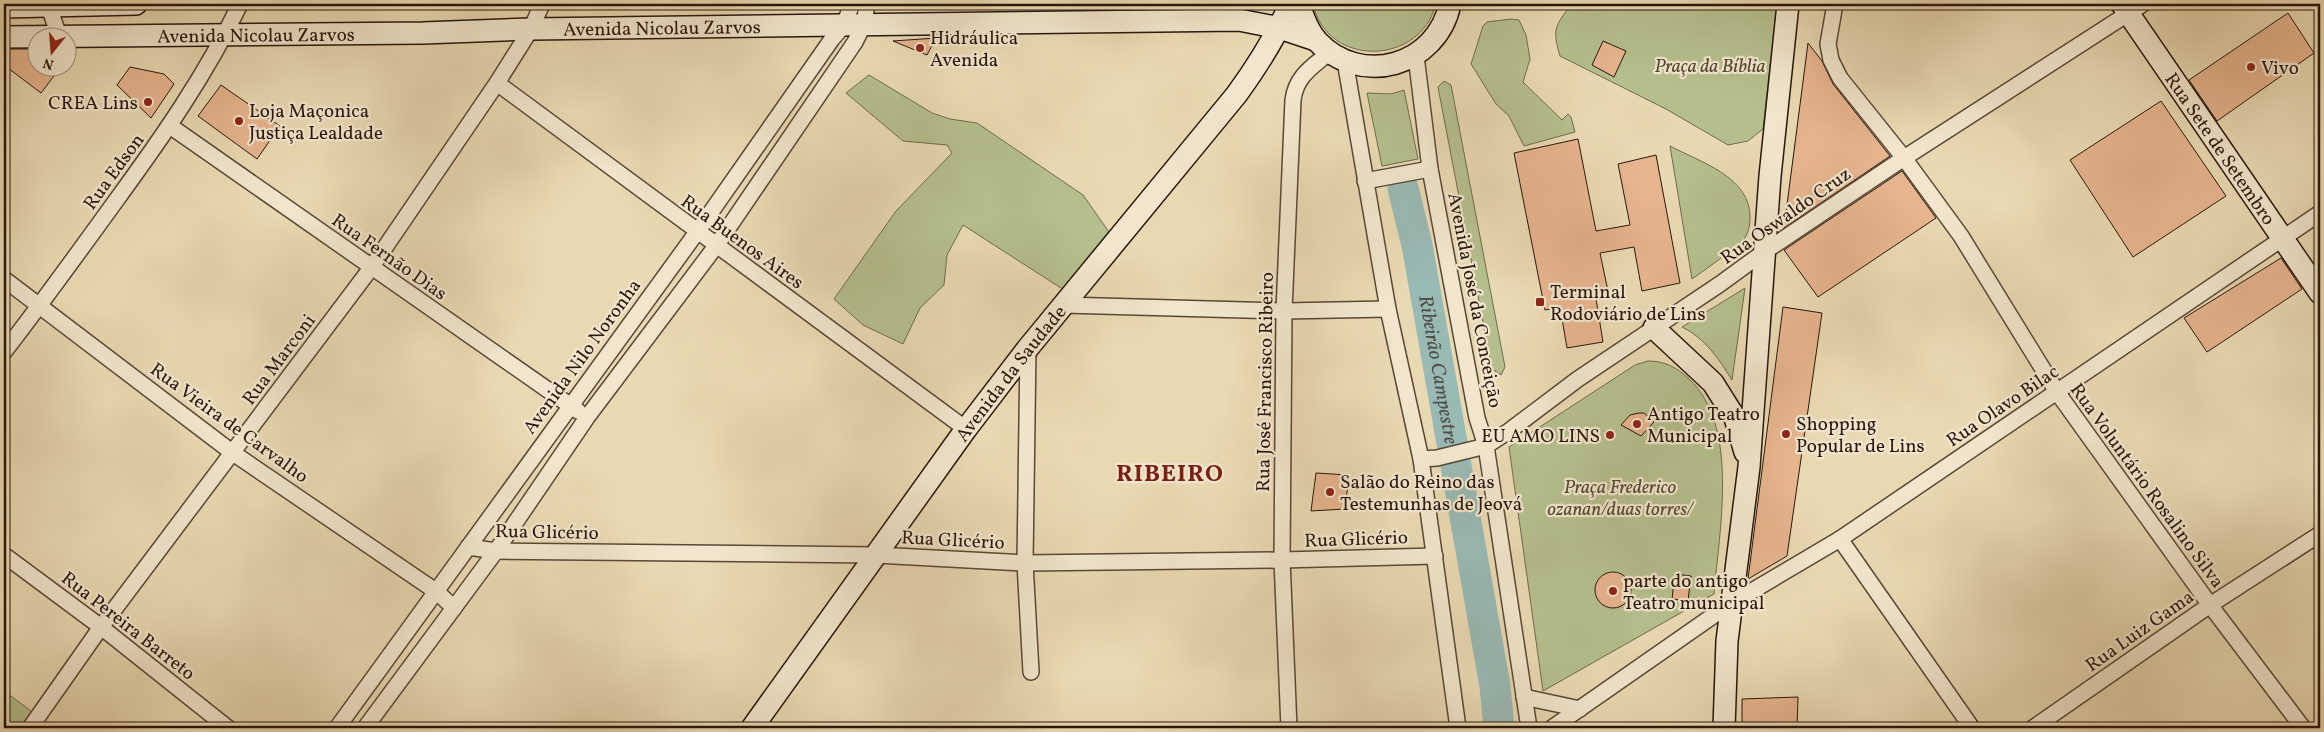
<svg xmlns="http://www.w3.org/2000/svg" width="2324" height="732" viewBox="0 0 2324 732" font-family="Vollkorn,serif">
<rect width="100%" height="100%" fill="#e9d9b2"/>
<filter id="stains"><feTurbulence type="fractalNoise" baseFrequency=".004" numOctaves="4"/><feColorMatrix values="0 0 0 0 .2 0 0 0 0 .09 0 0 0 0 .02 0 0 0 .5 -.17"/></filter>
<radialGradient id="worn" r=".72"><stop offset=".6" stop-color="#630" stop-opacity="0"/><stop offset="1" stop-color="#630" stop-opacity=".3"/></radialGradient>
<g fill="#b5bf8d" stroke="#6f6a4e">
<path d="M1313,4H1436C1420,66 1327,68 1313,4Z"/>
<path d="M1579,4H1777L1763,129L1748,141L1728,145L1666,109L1560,56C1552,29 1555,26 1571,5Z"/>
<path d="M1511,19L1519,20L1526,35L1530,59L1523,82L1562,120L1568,114L1571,117L1575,132L1524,146L1509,116L1496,104L1471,64L1483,26L1487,22Z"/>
<path d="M869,75L932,113L950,119L977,123L1083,195L1109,232L1064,290L963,225L947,255L944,285L920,308L903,344L863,325L834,299L896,211L952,153L947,145L903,141L846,93Z"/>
<path d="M1444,81L1451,85L1505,367L1501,375L1492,369L1438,87Z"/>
<path d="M1404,90L1418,159L1382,166L1367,93L1391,94Z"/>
<path d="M1670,146C1700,162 1751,177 1750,218C1750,228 1747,236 1741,244L1692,279Z"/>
<path d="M1745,288L1732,380C1719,359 1705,338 1682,327Z"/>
<path d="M1648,361C1665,361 1676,367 1689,379C1740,426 1719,531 1714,594L1543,691L1509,447L1635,365Z"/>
<path d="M4,691L35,714L25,728H4Z"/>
</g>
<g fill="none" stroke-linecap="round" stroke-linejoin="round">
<path stroke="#99b9b4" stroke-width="31" id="s1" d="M1403,188L1417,245L1495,686L1499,728"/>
</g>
<g fill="#e6b48e" stroke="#29160e">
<path d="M2288,13L2314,53L2217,121L2189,80Z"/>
<path d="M936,38L927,55L893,41Z"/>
<path d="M1603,41L1626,51L1614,77L1592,65Z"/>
<path d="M1808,43L1822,61L1833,84L1890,156L1784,228Z"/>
<path d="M4,49H38V68H60L41,93L4,65Z"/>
<path d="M130,67L164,74L174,84L151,118L117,85Z"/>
<path d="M221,85L280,126L257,159L198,116Z"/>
<path d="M2161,101L2226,196L2133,257L2070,160Z"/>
<path d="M1578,139L1596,231L1630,225L1618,164L1656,155L1680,283L1642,291L1634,247L1600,253L1609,296L1596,299L1603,342L1567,348L1560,307L1545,310L1514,153Z"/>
<path d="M1902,171L1936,218L1818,297L1784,250Z"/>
<path d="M2281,258L2302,289L2207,352L2184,318Z"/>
<path d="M1783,307L1822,313L1787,556L1748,579Z"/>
<path d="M1639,413H1644L1654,422L1641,436L1621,425L1630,415Z"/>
<path d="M1316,473L1349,475L1345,509L1311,511Z"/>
<circle cx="1613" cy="590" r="18"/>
<path d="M1675,574L1691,576L1688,601L1672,599Z"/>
<path d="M1798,697L1797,728H1742V699Z"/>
</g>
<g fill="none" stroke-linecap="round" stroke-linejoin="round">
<g stroke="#594737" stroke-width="18">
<g id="street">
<path d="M48,4L59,36"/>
<path d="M1835,4L1828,44L1831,60L1840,78L1904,158L1961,236L2057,392L2210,605L2303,728"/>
<path d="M1416,56L1430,169L1477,418L1486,446L1529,728"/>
<path d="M1345,61L1388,309L1421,459L1458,728"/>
<path d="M497,83L966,429"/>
<path d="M170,126L578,411"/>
<path d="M1365,181L1430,169"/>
<path d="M4,279L233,453L437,592L454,608"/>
<path d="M1064,305L1284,311L1388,309"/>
<path d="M1028,348L1025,563L1031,672"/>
<path d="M4,352C42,303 78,253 115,202C161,139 206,75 240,4"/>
<path d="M1421,459L1437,458L1486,446L1509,431L1578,379L1720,284L1764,252L1904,158L2143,4"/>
<path d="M1840,539L1972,728"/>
<path d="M468,547L496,551L876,555L1025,563L1282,560L1435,556"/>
<path d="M4,555L101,627L228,728"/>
<path d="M1524,697L1580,709"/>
<path d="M30,728L101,627L371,268L497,83L531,29L542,4"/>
<path d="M337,728L697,232L832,39L844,25L852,4"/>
<path d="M365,728L496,551L588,416L716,246L855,42L864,24L867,4"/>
<path d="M1289,728L1282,560L1284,311L1293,100C1296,76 1312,67 1330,52"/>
<path d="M1552,728L1730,604L1840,539L2320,213"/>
<path d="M2033,728L2210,605L2320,534"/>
</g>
</g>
<g stroke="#29160e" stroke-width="24">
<g id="secondary">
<path d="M1299,4C1303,17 1308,31 1317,41C1361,88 1437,66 1450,4"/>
<path id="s2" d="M2122,4L2320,293"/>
<path d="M4,7L136,4"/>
<path id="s3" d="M4,37L423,33L531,29L1239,20L1280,28L1316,40"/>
<path d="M1654,328L1713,383L1735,418L1745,452"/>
<path id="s4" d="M752,728L966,429L1028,348L1237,94C1258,65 1276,37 1290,4"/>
<path d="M1724,728L1727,641L1749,467L1770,176L1788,4"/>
</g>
</g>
<use href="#street" stroke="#f1e6cd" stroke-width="15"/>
<use href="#secondary" stroke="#f1e6cd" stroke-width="21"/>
</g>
<g fill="#8f2418" stroke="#f1e6cd" stroke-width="2">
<circle cx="920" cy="48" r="5"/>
<circle cx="2251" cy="67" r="5"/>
<circle cx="148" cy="102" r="5"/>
<circle cx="239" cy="121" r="5"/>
<rect x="1535" y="297" width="10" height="10" rx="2.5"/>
<circle cx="1637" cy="424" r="5"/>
<circle cx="1786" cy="434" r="5"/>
<circle cx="1610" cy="435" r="5"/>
<circle cx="1330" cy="492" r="5"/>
<circle cx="1613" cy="591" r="5"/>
</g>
<g text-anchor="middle" stroke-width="4.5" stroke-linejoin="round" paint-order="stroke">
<g font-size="19" fill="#29160e" stroke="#f1e6cd">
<text dy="7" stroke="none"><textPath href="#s3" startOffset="658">Avenida Nicolau Zarvos</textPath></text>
<text dy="7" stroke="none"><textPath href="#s3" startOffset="252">Avenida Nicolau Zarvos</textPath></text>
<text dy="7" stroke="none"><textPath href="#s2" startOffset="175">Rua Sete de Setembro</textPath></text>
<text transform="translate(113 171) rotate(-54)" y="7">Rua Edson</text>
<text transform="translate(1785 215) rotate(-35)" y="7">Rua Oswaldo Cruz</text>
<text transform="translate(743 241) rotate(36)" y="7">Rua Buenos Aires</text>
<text transform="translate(390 256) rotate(35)" y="7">Rua Fernão Dias</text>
<text transform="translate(1476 300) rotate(79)" y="7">Avenida José da Conceição</text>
<text transform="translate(581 356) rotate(-54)" y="7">Avenida Nilo Noronha</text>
<text transform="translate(278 359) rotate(-53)" y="7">Rua Marconi</text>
<text dy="7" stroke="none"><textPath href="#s4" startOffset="439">Avenida da Saudade</textPath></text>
<text transform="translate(1264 382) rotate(-89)" y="7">Rua José Francisco Ribeiro</text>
<text transform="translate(2002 405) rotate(-34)" y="7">Rua Olavo Bilac</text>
<text transform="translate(230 422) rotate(36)" y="7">Rua Vieira de Carvalho</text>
<text transform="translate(2148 485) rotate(54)" y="7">Rua Voluntário Rosalino Silva</text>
<text transform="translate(547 531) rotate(1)" y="7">Rua Glicério</text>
<text transform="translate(1356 538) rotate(-2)" y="7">Rua Glicério</text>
<text transform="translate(953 539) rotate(3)" y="7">Rua Glicério</text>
<text transform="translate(129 625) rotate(38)" y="7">Rua Pereira Barreto</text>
<text transform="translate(2139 630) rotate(-35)" y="7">Rua Luiz Gama</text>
</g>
<g font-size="19" fill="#29160e" stroke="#f1e6cd" text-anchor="start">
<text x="930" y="44">Hidráulica<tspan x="930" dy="22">Avenida</tspan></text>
<text x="2261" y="74">Vivo</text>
<text x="138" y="109" text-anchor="end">CREA Lins</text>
<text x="249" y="117">Loja Maçonica<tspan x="249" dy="22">Justiça Lealdade</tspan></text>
<text x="1550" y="298">Terminal<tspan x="1550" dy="22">Rodoviário de Lins</tspan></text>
<text x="1647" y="420">Antigo Teatro<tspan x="1647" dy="22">Municipal</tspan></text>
<text x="1796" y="430">Shopping<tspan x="1796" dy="22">Popular de Lins</tspan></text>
<text x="1600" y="442" text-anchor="end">EU AMO LINS</text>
<text x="1340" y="488">Salão do Reino das<tspan x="1340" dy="22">Testemunhas de Jeová</tspan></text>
<text x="1623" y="587">parte do antigo<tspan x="1623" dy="22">Teatro municipal</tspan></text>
</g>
<g font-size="19" font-style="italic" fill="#534934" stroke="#f1e6cd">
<text x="1710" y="72">Praça da Bíblia</text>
<text x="1620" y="493">Praça Frederico<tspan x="1620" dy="22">ozanan/duas torres/</tspan></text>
</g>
<g font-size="20" font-style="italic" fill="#504f48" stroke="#f1e6cd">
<text dy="7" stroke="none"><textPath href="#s1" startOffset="185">Ribeirão Campestre</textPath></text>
</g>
<g font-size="24" font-weight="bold" letter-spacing="1" fill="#7a1f14" stroke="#f1e6cd">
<text x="1170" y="481">RIBEIRO</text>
</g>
</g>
<rect width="2324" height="732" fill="none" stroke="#e9d9b2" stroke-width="20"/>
<rect x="5" y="5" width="2314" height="722" fill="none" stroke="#29160e" stroke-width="2.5"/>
<rect x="10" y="10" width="2304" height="712" fill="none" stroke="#29160e"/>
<g transform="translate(52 52) rotate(197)"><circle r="24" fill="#f1e6cd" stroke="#a19381"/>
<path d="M0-4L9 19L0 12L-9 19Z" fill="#8f2418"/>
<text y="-8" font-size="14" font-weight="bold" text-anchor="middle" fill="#29160e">N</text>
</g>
<rect width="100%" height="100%" filter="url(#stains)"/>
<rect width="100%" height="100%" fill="url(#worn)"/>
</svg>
